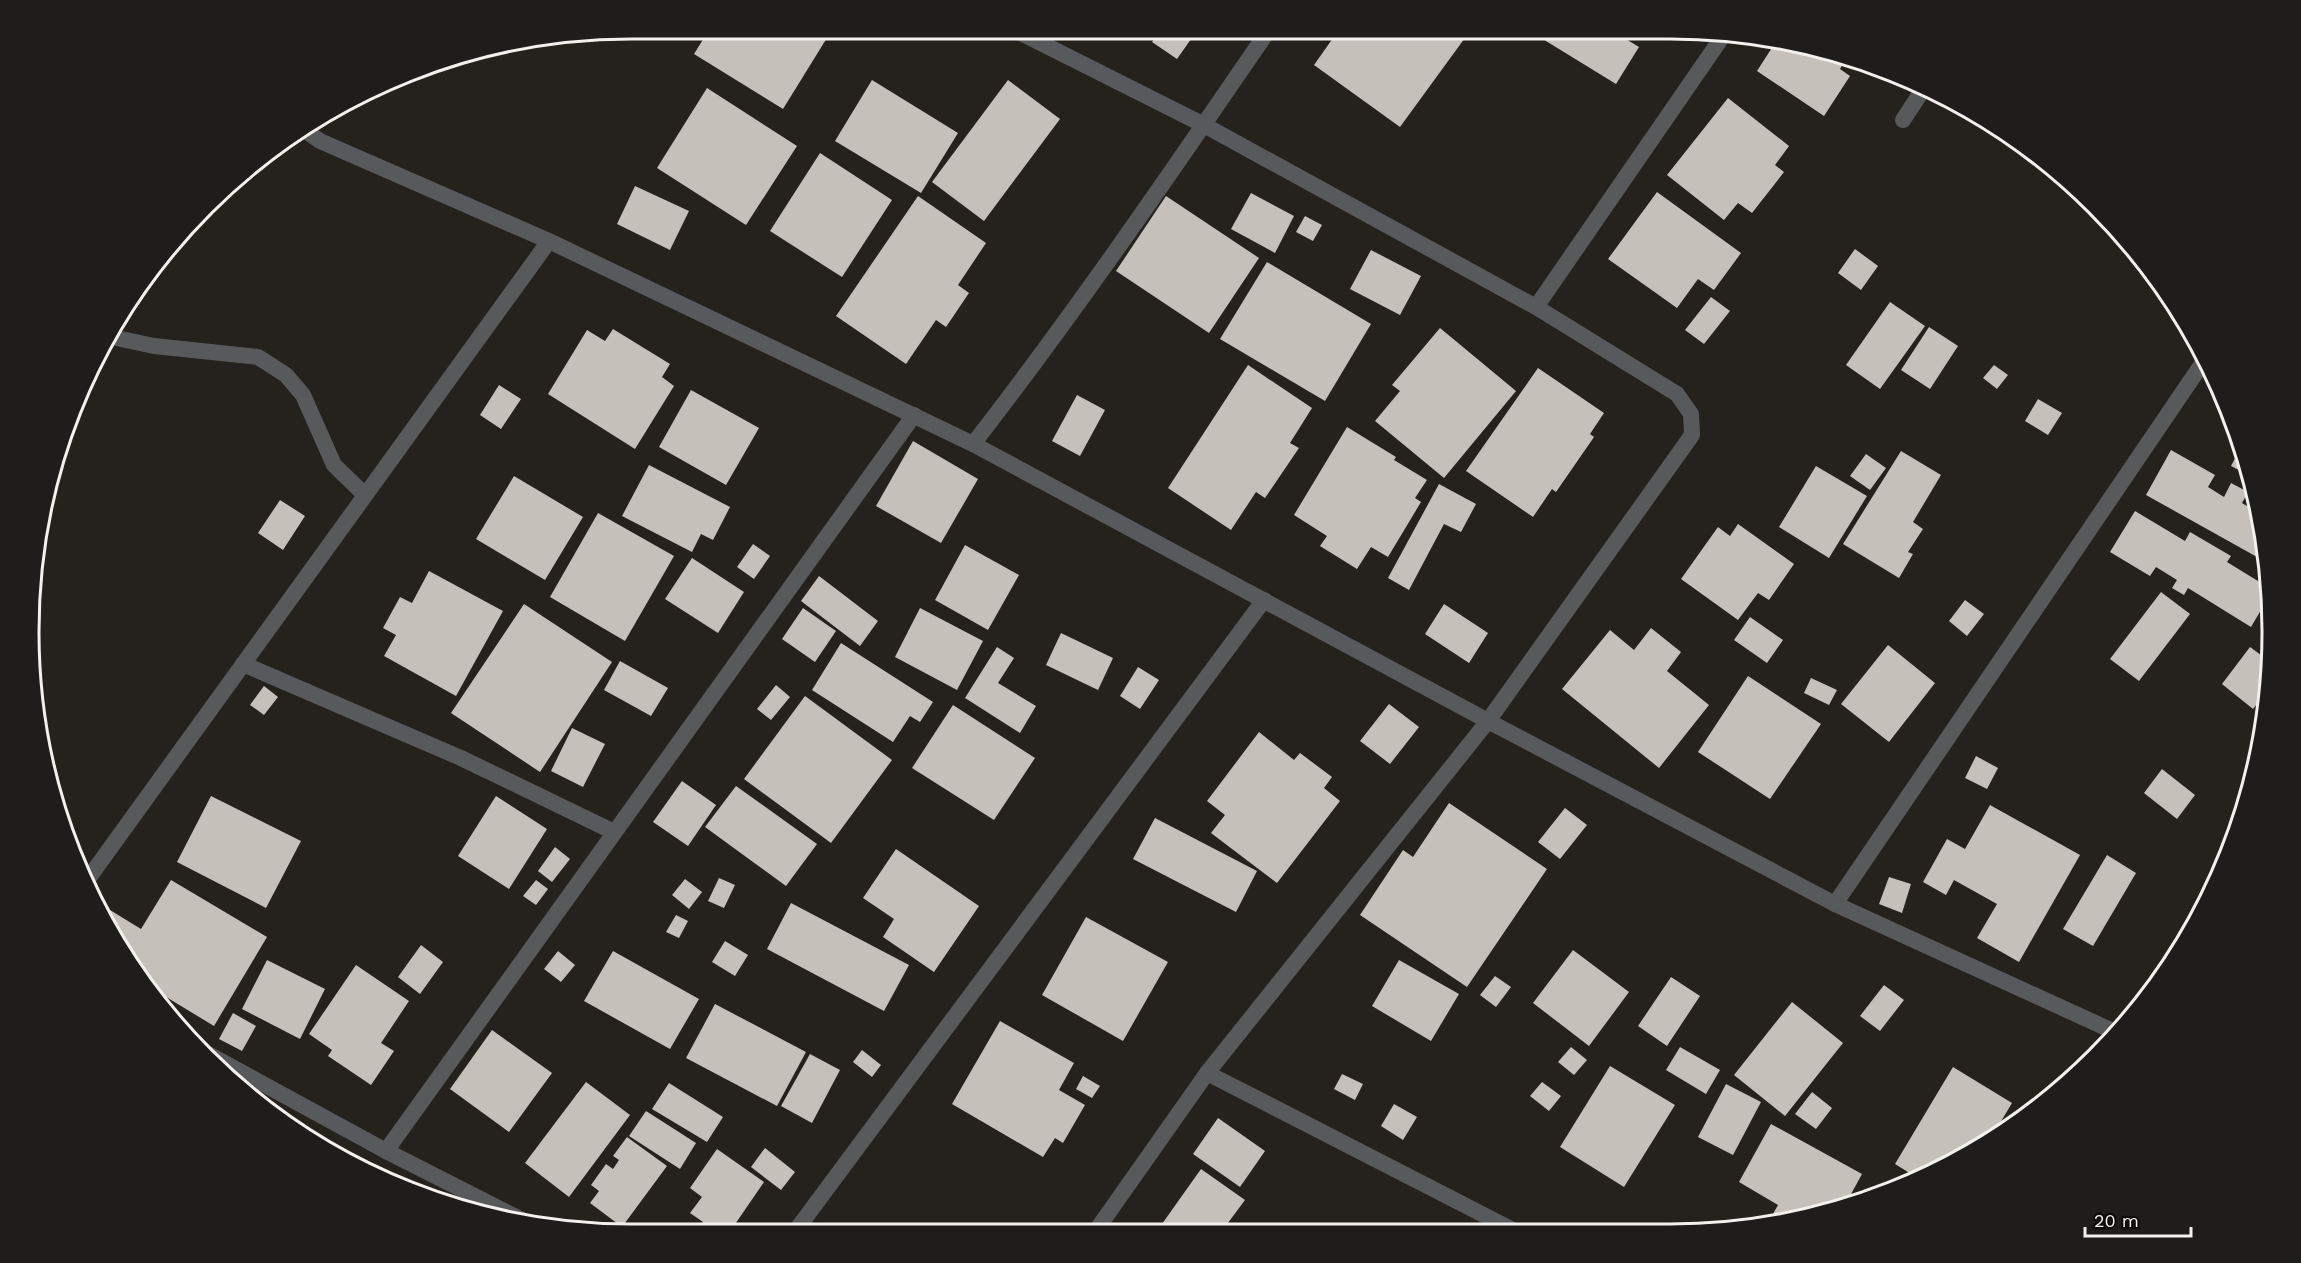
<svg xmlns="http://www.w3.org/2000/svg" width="2301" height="1263" viewBox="0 0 2301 1263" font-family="'Work Sans',sans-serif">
<rect width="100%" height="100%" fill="#25211d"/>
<g fill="#c6c0bb">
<path d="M1528,30H1611L1639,47L1616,84Z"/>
<path d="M1338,31H1470L1400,127L1314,65Z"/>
<path d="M1159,32H1196L1177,59L1152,42Z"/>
<path d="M707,33H830L783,109L694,54Z"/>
<path d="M1775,43L1847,57L1840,69L1850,76L1824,116L1757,71Z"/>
<path d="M872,80L958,133L921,193L835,141Z"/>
<path d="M1008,80L1060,119L984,221L932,182Z"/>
<path d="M707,88L797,146L746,225L657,168Z"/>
<path d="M1728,98L1789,146L1775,165L1784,172L1752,213L1738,203L1724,220L1667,175Z"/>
<path d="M820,153L892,200L842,277L770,231Z"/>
<path d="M635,186L689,211L670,250L617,224Z"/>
<path d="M1657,192L1741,253L1714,290L1698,279L1677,308L1608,259Z"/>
<path d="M1251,193L1294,216L1275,253L1231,229Z"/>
<path d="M918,196L986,243L958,285L969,293L946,327L936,320L906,364L836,316Z"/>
<path d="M1166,196L1259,258L1209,333L1116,271Z"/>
<path d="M1305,216L1322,225L1313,241L1296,232Z"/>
<path d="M1855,249L1878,266L1861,290L1838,273Z"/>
<path d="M1371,250L1421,276L1400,315L1350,289Z"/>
<path d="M1267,262L1371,324L1325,401L1220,339Z"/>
<path d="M1711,297L1730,311L1704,344L1685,330Z"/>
<path d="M1890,302L1925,326L1880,389L1846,365Z"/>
<path d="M1929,327L1958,346L1930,389L1901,370Z"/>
<path d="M1440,328L1516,391L1444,478L1375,421L1400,391L1392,385Z"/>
<path d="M613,329L670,364L662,377L674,386L635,449L548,394L587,330L605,341Z"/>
<path d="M1248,365L1312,408L1290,443L1299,448L1265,498L1256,492L1231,530L1168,488Z"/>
<path d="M1994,365L2008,375L1997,389L1983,378Z"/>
<path d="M1538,368L1604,413L1590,434L1594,437L1556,492L1552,489L1533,517L1466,471Z"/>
<path d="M499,385L521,399L501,429L480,415Z"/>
<path d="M691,390L759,428L726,485L659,447Z"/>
<path d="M1077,395L1105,410L1080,456L1052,441Z"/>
<path d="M2038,399L2062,413L2048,435L2025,421Z"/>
<path d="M1347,427L1396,457L1394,460L1427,480L1415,498L1421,502L1388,557L1371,547L1357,569L1320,546L1327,536L1294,515Z"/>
<path d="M913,441L978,479L941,543L876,506Z"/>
<path d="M2241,447L2252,476V477L2231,466Z"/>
<path d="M2171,450L2215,475L2208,487L2224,497L2231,483L2248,492L2242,503L2257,512L2258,510L2266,562L2146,495Z"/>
<path d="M1901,451L1941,475L1913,522L1923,529L1908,552L1913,554L1899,578L1843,544Z"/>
<path d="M1866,454L1886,468L1870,490L1850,476Z"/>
<path d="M649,465L730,507L713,540L701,534L692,552L622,516Z"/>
<path d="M1816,466L1867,496L1829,558L1779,527Z"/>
<path d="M514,476L583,517L545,580L476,539Z"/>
<path d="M1439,484L1476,504L1461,532L1444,524L1409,590L1388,578Z"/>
<path d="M280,500L305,516L283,550L258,533Z"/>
<path d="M2135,511L2185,541L2190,532L2231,556L2227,562L2271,589V593L2251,627L2188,588L2184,595L2172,588L2177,580L2156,567L2150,576L2110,552Z"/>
<path d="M598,513L674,556L625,641L550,597Z"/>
<path d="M1738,524L1794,564L1769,600L1758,593L1738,620L1681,579L1718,527L1730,536Z"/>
<path d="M753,544L770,556L754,579L737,567Z"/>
<path d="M965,545L1019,575L988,630L935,600Z"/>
<path d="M692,558L744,592L718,633L665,599Z"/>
<path d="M429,571L503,611L456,696L384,656L396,635L383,628L400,597L412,603Z"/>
<path d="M819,576L878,621L860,646L801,601Z"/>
<path d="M2161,592L2190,614L2139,681L2110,659Z"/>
<path d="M1965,600L1984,614L1967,636L1949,621Z"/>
<path d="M524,604L612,662L540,772L451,713Z"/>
<path d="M1444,604L1488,633L1469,663L1425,634Z"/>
<path d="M803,608L836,631L815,662L782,639Z"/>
<path d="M920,608L983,641L957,690L895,657Z"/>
<path d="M1750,617L1783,640L1767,663L1734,640Z"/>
<path d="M1651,628L1681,652L1667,671L1709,705L1659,768L1562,689L1610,630L1634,650Z"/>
<path d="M1061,633L1113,658L1098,690L1046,665Z"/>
<path d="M841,643L933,702L920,722L910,716L893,742L812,690Z"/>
<path d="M1888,645L1935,683L1889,742L1841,704Z"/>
<path d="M997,647L1014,658L998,683L1036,706L1020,733L965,698Z"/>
<path d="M2250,647L2269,661L2268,690L2253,709L2222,684Z"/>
<path d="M620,661L668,688L651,716L604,690Z"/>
<path d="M1138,667L1159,680L1140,709L1120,696Z"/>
<path d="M1748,676L1821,724L1770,799L1698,752Z"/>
<path d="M1811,678L1837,690L1829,705L1804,693Z"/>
<path d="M776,685L790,697L771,720L757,709Z"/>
<path d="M264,686L278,697L264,715L250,705Z"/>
<path d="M805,696L892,760L831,843L744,779Z"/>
<path d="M1389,704L1419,727L1390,764L1360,741Z"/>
<path d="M953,705L1035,758L994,820L912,768Z"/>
<path d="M572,728L605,744L583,787L551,771Z"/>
<path d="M1259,732L1294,760L1300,753L1332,777L1324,788L1340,801L1277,883L1211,833L1225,815L1207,801Z"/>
<path d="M1976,756L1998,768L1987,789L1965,778Z"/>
<path d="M2162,769L2195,795L2177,819L2144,793Z"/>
<path d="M682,781L716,805L688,846L653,822Z"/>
<path d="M736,786L817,844L786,886L705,827Z"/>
<path d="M211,796L301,841L266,908L177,862Z"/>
<path d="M496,796L547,829L509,889L458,856Z"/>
<path d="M1449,803L1547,869L1467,987L1360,915L1403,850L1413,857Z"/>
<path d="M1990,805L2080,855L2019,962L1977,938L1997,904L1954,880L1946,895L1923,882L1947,839L1965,849Z"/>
<path d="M1565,808L1587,825L1560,859L1538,842Z"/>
<path d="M1155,818L1257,871L1236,912L1133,859Z"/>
<path d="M555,847L570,859L552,882L538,871Z"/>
<path d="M896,849L979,906L934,972L883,937L894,919L863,898Z"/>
<path d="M2107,855L2136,873L2093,946L2063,929Z"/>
<path d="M1889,877L1911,884L1902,913L1879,904Z"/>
<path d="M719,878L735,885L724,908L708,901Z"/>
<path d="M685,879L702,892L689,909L672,895Z"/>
<path d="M171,880L267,937L214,1026L148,986L109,933L103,921L110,910L141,929Z"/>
<path d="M536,880L548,889L536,905L523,896Z"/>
<path d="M791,903L909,965L884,1011L767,949Z"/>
<path d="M676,915L688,921L679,938L666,932Z"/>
<path d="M1086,917L1168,962L1123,1041L1042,995Z"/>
<path d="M725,941L748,955L735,976L712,962Z"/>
<path d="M421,945L443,962L420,994L398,977Z"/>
<path d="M1573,950L1629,992L1589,1046L1533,1003Z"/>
<path d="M558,951L575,965L561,982L544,969Z"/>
<path d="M613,951L699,999L670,1049L584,1001Z"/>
<path d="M267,960L325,989L300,1039L242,1009Z"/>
<path d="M1399,960L1459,994L1431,1041L1372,1006Z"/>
<path d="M356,965L409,1001L381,1043L394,1051L371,1085L328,1056L332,1050L309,1034Z"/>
<path d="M1495,976L1511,987L1496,1007L1480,995Z"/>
<path d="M1671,977L1700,996L1667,1046L1638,1026Z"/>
<path d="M1884,985L1904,1000L1880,1031L1860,1016Z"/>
<path d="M1792,1002L1843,1043L1785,1116L1734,1075Z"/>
<path d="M715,1004L806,1052L777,1106L686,1058Z"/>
<path d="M233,1013L256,1026L242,1051L219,1039Z"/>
<path d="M1000,1021L1074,1063L1059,1090L1085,1105L1063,1143L1055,1138L1043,1157L952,1104Z"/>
<path d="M492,1030L552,1073L509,1132L450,1089Z"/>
<path d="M1571,1047L1587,1060L1574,1075L1558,1062Z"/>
<path d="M1680,1047L1720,1070L1706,1094L1666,1070Z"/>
<path d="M862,1050L881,1065L872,1077L853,1062Z"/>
<path d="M810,1054L840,1070L812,1123L781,1106Z"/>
<path d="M1610,1066L1675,1105L1624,1187L1560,1147Z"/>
<path d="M1953,1067L2012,1103L1990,1140L1916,1177L1895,1164Z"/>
<path d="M1342,1074L1363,1084L1355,1100L1334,1089Z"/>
<path d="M1083,1076L1100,1086L1092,1098L1076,1089Z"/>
<path d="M586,1082L630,1115L569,1197L525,1163Z"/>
<path d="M1542,1082L1561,1096L1549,1111L1530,1096Z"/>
<path d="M669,1083L723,1117L707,1142L652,1109Z"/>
<path d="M1726,1084L1761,1102L1733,1155L1698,1137Z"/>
<path d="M1812,1092L1832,1108L1816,1129L1795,1114Z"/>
<path d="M1394,1104L1417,1117L1403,1140L1381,1126Z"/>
<path d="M646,1111L696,1143L680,1169L629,1136Z"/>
<path d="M1218,1118L1265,1151L1240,1187L1193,1154Z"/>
<path d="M1771,1124L1862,1174L1844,1207L1774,1223L1769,1221L1778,1205L1739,1182Z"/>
<path d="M627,1137L667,1166L622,1227L590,1203L599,1191L591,1185L606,1164L613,1169L619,1160L613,1156Z"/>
<path d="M765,1148L795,1172L781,1190L751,1167Z"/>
<path d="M717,1149L764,1182L729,1233H696L703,1222L690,1213L702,1197L690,1188Z"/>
<path d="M1201,1169L1245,1200L1222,1231H1157Z"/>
<path d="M842,1223L854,1232H835Z"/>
</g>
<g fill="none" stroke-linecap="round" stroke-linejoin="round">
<path stroke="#57595b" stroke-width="16" d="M107,336L154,346L258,357L286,375L303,395L334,465L365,495"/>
<g stroke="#57595b" stroke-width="16">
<path d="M1019,32L1204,125L1536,307L1677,394L1691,414L1692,435L1488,721L1207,1073L1095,1232"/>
<path d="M1903,120L1924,88"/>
<path d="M303,129L320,141L549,241L973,444L1488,721L1835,904L2115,1032"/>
<path d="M1536,307L1725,33"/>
<path d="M973,444C1077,310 1172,171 1268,31"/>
<path d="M243,664L461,758L614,832"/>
<path d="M85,883L549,241"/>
<path d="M1835,904L2206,358"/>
<path d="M199,1049L386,1151L526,1222"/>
<path d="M1207,1073L1513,1230"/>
<path d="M386,1151L914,415"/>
<path d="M794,1233L1264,600"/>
</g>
</g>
<path d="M0 0H2301V1263H0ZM631 39H1670A592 592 0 0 1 2262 631V632A592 592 0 0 1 1670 1224H631A592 592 0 0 1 39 632V631A592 592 0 0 1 631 39Z" fill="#1e1d1b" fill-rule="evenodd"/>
<path fill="none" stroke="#f3f0ee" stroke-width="3" d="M631 39H1670A592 592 0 0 1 2262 631V632A592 592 0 0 1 1670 1224H631A592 592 0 0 1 39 632V631A592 592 0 0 1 631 39Z"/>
<path d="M2085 1227v9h106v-9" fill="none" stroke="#f3f0ee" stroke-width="3"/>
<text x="2094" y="1227" font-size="18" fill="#f3f0ee" stroke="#0c0b09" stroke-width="4.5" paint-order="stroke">20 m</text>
</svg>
